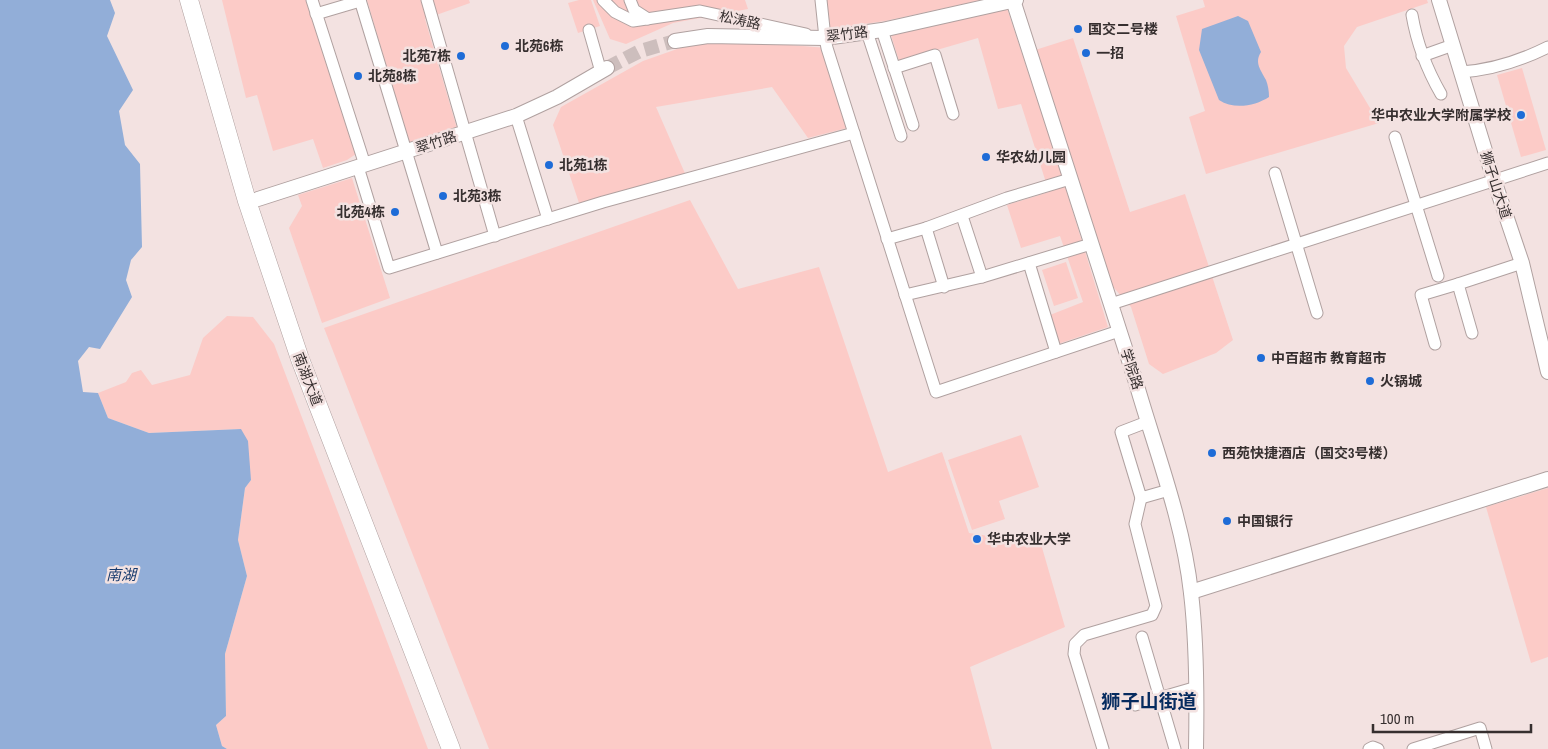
<svg xmlns="http://www.w3.org/2000/svg" width="1548" height="749" viewBox="0 0 1548 749" font-family="'Archivo Narrow','Noto Sans SC',sans-serif">
<rect width="100%" height="100%" fill="#f3e2e1"/>
<g fill="#fccbc7">
<path d="M222,0H306L356,154L347,160L323,168L313,139L273,151L257,95L246,98Z"/>
<path d="M367,0H469L470,3L425,19L458,132L410,148Z"/>
<path d="M579,0H591L600,26L578,33L568,3Z"/>
<path d="M593,0H745L748,9L673,23L626,44L610,39Z"/>
<path d="M825,0H982L885,21L829,29Z"/>
<path d="M1203,0H1427L1428,3L1357,27L1344,46L1346,68L1379,123L1206,174L1189,117L1205,111L1176,16L1205,7Z"/>
<path d="M1007,8L1059,166L1108,327L1058,344L1050,315L1083,302L1060,236L1021,248L1007,205L1049,192L1021,104L998,109L978,38L899,61L891,35Z"/>
<path d="M1073,38L1130,212L1185,194L1233,340L1216,353L1163,374L1149,364L1131,307L1107,280L1032,51Z"/>
<path d="M740,41L827,48L851,127L808,138L772,87L656,107L687,178L581,209L553,125L561,107L643,61L697,42Z"/>
<path d="M1522,68L1546,150L1521,157L1497,75Z"/>
<path d="M352,178L390,298L322,323L289,228L302,206L298,195Z"/>
<path d="M690,200L738,289L819,267L888,472L942,452L969,533L1041,544L1065,627L970,667L992,749H489L324,328Z"/>
<path d="M1066,262L1078,298L1054,306L1042,270Z"/>
<path d="M227,316L253,317L274,344L428,749H227L222,746L216,725L226,716L225,654L247,576L238,540L245,488L251,480L240,429L149,433L108,418L98,393L126,382L132,373L141,370L152,385L190,375L203,338Z"/>
<path d="M1021,435L1039,487L999,501L1005,519L972,530L948,460Z"/>
<path d="M1548,488V657L1531,663L1486,507Z"/>
</g>
<g fill="#92aed8">
<path d="M0,0H110L115,13L107,36L133,90L119,111L125,145L140,164L142,247L131,260L126,280L132,297L100,349L89,347L78,361L83,392L98,393L108,418L149,433L241,429L248,441L251,480L245,488L238,540L247,576L225,654L226,716L216,725L222,746L227,749H0Z"/>
<path d="M1238,16L1248,21L1261,52C1254,63 1261,70 1266,80C1268,85 1269,91 1269,97C1255,106 1234,110 1219,100L1199,50L1202,29Z"/>
</g>
<g fill="none" stroke-linecap="round" stroke-linejoin="round">
<path stroke="#cdbebd" stroke-width="14" stroke-dasharray="14 7" stroke-linecap="butt" d="M607,68L640,51L675,41"/>
<g stroke="#b0a1a0" stroke-width="13">
<g id="minor">
<path d="M312,0L365,165"/>
<path d="M360,0L437,253"/>
<path d="M427,0L495,236"/>
<path d="M603,0L615,12L633,21L700,11L806,34"/>
<path d="M630,0L634,10L648,19"/>
<path d="M821,0L825,38L827,48L936,392L1119,331"/>
<path d="M316,14L360,1"/>
<path d="M1412,15C1417,44 1426,68 1441,94"/>
<path d="M589,30L601,72"/>
<path d="M882,30L913,125"/>
<path d="M867,32L901,136"/>
<path d="M1422,56L1453,45"/>
<path d="M894,68L935,55L953,114"/>
<path d="M1461,72C1492,70 1520,61 1548,47"/>
<path d="M516,116L548,219"/>
<path d="M1395,137L1438,276"/>
<path d="M358,167L389,268L603,202L854,133"/>
<path d="M1275,173L1317,313"/>
<path d="M962,216L982,277"/>
<path d="M926,228L944,287"/>
<path d="M887,239L926,228L1007,198L1070,179"/>
<path d="M1029,263L1056,352"/>
<path d="M905,295L982,277L1091,244"/>
<path d="M1111,304L1548,163"/>
<path d="M1472,333L1458,284L1522,263"/>
<path d="M1435,344L1421,295L1458,284"/>
<path d="M1147,422L1121,432L1141,498L1169,490"/>
<path d="M1142,637L1175,749"/>
<path d="M1135,705L1197,687"/>
<path d="M1103,749L1074,654L1075,644L1084,635L1152,615L1156,606L1135,524L1141,498"/>
<path d="M1369,749L1373,747L1378,749"/>
<path d="M1413,749L1480,728L1486,749"/>
</g>
</g>
<g stroke="#b0a1a0" stroke-width="16">
<g id="tertiary">
<path d="M1013,0L1135,379C1155,449 1183,520 1191,593C1197,644 1197,697 1196,749"/>
<path d="M1439,0L1494,180L1522,263L1548,372"/>
<path d="M675,41L708,36L825,38L882,30L1016,0"/>
<path d="M258,199L516,116L557,97L607,68"/>
<path d="M1191,592L1548,479"/>
</g>
</g>
<g stroke="#b0a1a0" stroke-width="19">
<path id="primary" d="M189,0L247,201L300,359L451,749"/>
</g>
<use href="#minor" stroke="#fff" stroke-width="11"/>
<use href="#tertiary" stroke="#fff" stroke-width="14"/>
<use href="#primary" stroke="#fff" stroke-width="18"/>
</g>
<g fill="#1e6cd7" stroke="#f3e2e1" stroke-width="2">
<circle cx="1078" cy="29" r="5"/>
<circle cx="505" cy="46" r="5"/>
<circle cx="1086" cy="53" r="5"/>
<circle cx="461" cy="56" r="5"/>
<circle cx="358" cy="76" r="5"/>
<circle cx="1521" cy="115" r="5"/>
<circle cx="986" cy="157" r="5"/>
<circle cx="549" cy="165" r="5"/>
<circle cx="443" cy="196" r="5"/>
<circle cx="395" cy="212" r="5"/>
<circle cx="1261" cy="358" r="5"/>
<circle cx="1370" cy="381" r="5"/>
<circle cx="1212" cy="453" r="5"/>
<circle cx="1227" cy="521" r="5"/>
<circle cx="977" cy="539" r="5"/>
</g>
<g text-anchor="middle" stroke-width="5" stroke-linejoin="round" paint-order="stroke">
<g font-size="14" fill="#362f2f" stroke="#f3e2e1">
<text transform="translate(740 20) rotate(12)" y="5">松涛路</text>
<text transform="translate(847 34) rotate(-7)" y="5">翠竹路</text>
<text transform="translate(436 142) rotate(-18)" y="5">翠竹路</text>
<text transform="translate(1496 185) rotate(72)" y="5">狮子山大道</text>
<text transform="translate(1132 369) rotate(72)" y="5">学院路</text>
<text transform="translate(308 379) rotate(69)" y="5">南湖大道</text>
</g>
<g font-size="14" font-weight="bold" fill="#362f2f" stroke="#f3e2e1" text-anchor="start">
<text x="1088" y="34">国交二号楼</text>
<text x="515" y="51">北苑6栋</text>
<text x="1096" y="58">一招</text>
<text x="451" y="61" text-anchor="end">北苑7栋</text>
<text x="368" y="81">北苑8栋</text>
<text x="1511" y="120" text-anchor="end">华中农业大学附属学校</text>
<text x="996" y="162">华农幼儿园</text>
<text x="559" y="170">北苑1栋</text>
<text x="453" y="201">北苑3栋</text>
<text x="385" y="217" text-anchor="end">北苑4栋</text>
<text x="1271" y="363">中百超市 教育超市</text>
<text x="1380" y="386">火锅城</text>
<text x="1222" y="458">西苑快捷酒店（国交3号楼）</text>
<text x="1237" y="526">中国银行</text>
<text x="987" y="544">华中农业大学</text>
</g>
<g font-size="15" font-style="italic" fill="#183b6e" stroke="#f3e2e1">
<text x="121" y="580">南湖</text>
</g>
<g font-size="19" font-weight="bold" fill="#062b5f" stroke="#f3e2e1">
<text x="1149" y="708">狮子山街道</text>
</g>
</g>
<path d="M1373 724v8h158v-8" fill="none" stroke="#362f2f" stroke-width="2.5"/>
<text x="1380" y="724" font-size="15" fill="#362f2f" stroke="#f3e2e1" stroke-width="4" paint-order="stroke">100 m</text>
</svg>
